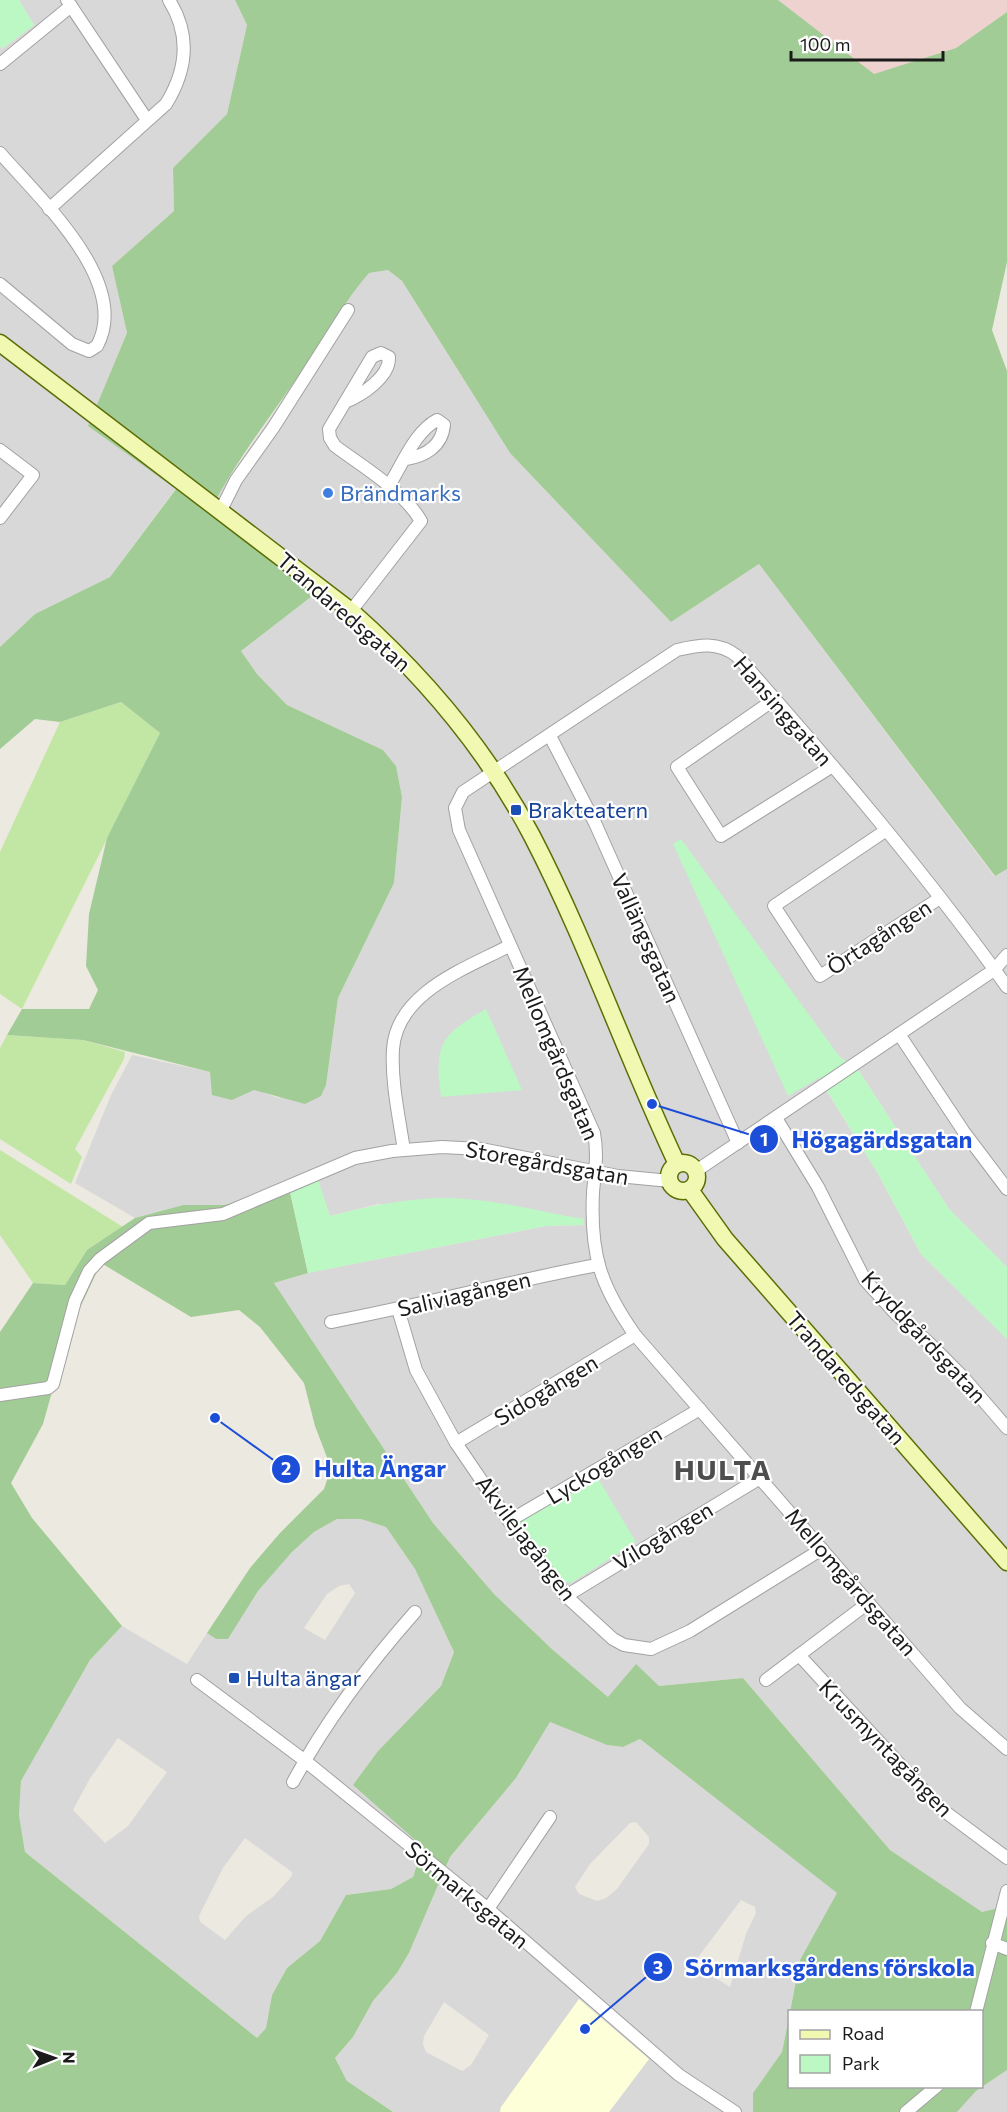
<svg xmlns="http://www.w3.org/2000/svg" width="1007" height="2112" viewBox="0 0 1007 2112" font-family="Commissioner,sans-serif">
<rect width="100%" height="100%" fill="#ece9e0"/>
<g fill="#d9d8d8" fill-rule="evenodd">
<path d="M19,0H235L247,25L227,114L173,168L174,211L112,266L127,333L88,426L176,488L110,577L35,614L0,647V46L2,49L34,25Z"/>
<path d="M388,270L402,281L510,453L671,622L759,564L994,876L1007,869V1267L949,1209L859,1071L839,1056L798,1002L788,1096L818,1077L877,1172L921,1254L1007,1339V1906L982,1913L890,1850L743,1678L659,1686L608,1697L553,1650L494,1594L433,1523L274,1283L308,1273L546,1226L584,1225V1219L378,1204L330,1216L317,1180L290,1192L223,1205H183L135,1218L75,1183L111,1095L132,1055L210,1072L278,1098L326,1085L338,998L394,883L402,797L396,766L383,750L287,705L257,674L241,651L316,593L284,567L249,546L209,513L224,485L313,355L347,298L369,273Z"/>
<path d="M337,1519H361L386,1527L415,1569L454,1652L441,1686L378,1751L354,1785L423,1847L413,1877L391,1889L346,1895L320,1941L287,1968L272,1995L266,2028L257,2038L25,1852L19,1815L21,1781L90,1660L122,1626L187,1664L207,1633L216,1639H228L258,1591L292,1552L314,1532ZM349,1584L355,1593L325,1640L304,1628L327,1594L339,1586ZM118,1738L167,1772L128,1826L105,1843L73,1810L89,1780ZM245,1838L292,1872V1876L273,1897L246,1916L225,1940L200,1922L199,1916L223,1868Z"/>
<path d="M550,1722L607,1745L623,1747L640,1739L838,1893L800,1960L782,2052L753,2093V2112H609L649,2059L501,2107L500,2112H393L347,2081L335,2058L353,2037L373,2001L397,1973L409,1953L450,1857L516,1778ZM636,1822L649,1837V1844L617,1889L606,1898L597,1901L579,1894L575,1887L590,1864L630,1823ZM741,1900L755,1907L756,1913L746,1934L730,1987L693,1964ZM444,2002L489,2035L471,2065L462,2071L426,2052L423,2044L424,2036Z"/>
<path d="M1007,2070V2112H957L976,2091Z"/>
</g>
<path fill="#eed2cf" d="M778,0H1007V12L956,48L874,75Z"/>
<path fill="#fcffd7" d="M579,1999L649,2059L609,2112H500L501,2107Z"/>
<g fill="#c2e7a5">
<path d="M121,702L160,733L22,1009L0,994V852L60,722Z"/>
<path d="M7,1035L83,1040L125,1052L124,1059L75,1149L82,1157L71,1184L0,1139V1048Z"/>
<path d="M0,1150L123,1227L87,1250L65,1285L33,1283L0,1235Z"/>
</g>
<g fill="#a2cc95" fill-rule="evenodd">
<path d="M235,0H778L874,74L956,48L1007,12V262L992,330L1007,371V869L995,876L759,564L671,622L510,453L402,281L388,270L369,273C344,301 328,333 307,364C273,413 236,460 209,513C244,542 281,565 316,593L241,651L257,674L287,705L383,750L396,766L402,797L394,883L338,998L326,1085L321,1096L305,1104L254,1090L232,1100L212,1095L210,1072L83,1040L7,1035L22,1009H89L98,990L86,966L89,914L107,838L160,733L121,702L60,722L35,719L0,749V647L35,614L110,577L176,489L88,426L127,333L112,266L174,211L173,168L227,114L247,25Z"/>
<path d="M290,1192L308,1273L274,1283L433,1523L494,1594L553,1650L608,1697L636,1664L659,1686L743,1678L890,1850L982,1912L1007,1906V2070L976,2091L957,2112H753V2093L782,2052L790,2012V2086H982V2012H790L800,1960L837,1893L640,1739L623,1747L607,1745L550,1722L516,1778L450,1857L409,1953L397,1973L373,2001L353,2037L335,2058L347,2081L393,2112H0V1332L33,1283L65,1285L87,1250L135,1218L183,1205H223ZM101,1263L191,1317L239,1310L260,1327L304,1383L315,1426L331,1468L324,1489L280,1533L250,1568L207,1633L216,1639H228L258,1591L292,1552L314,1532L337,1519H361L386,1527L415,1569L454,1652L441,1686L378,1751L353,1785L423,1847L413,1877L391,1889L346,1895L320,1941L287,1968L272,1995L266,2028L257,2038L25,1852L19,1815L21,1781L90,1660L122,1626L32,1518L11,1483L43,1424L69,1331Z"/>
</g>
<g fill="#bbf8c4">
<path d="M0,0H19L34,25L2,49L0,46Z"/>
<path d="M681,839L839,1056L859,1071L949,1209L1007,1267V1339L921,1254L877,1172L819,1078L788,1096L673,844Z"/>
<path d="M486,1009L522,1090L441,1097C434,1045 440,1035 486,1009Z"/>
<path d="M318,1180L330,1216C366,1207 402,1199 439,1198C487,1197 537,1211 584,1219V1225L546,1226L308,1273L290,1192Z"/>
<path d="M596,1475L636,1542L571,1583L561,1581L516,1521Z"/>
</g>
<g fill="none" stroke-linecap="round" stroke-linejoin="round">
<g stroke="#a2a2a2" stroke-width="14">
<g id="street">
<path d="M67,0L147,120"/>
<path d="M0,64L71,6"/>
<path d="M0,153C38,197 132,282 97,346L89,351L72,344L0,284"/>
<path d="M49,209L166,104C187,70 191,35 169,0"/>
<path d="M345,402C362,395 390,377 389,357L381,353L372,357L329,429L330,438L335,446C363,467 403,490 421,521L351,611"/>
<path d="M0,450L33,475L0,518"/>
<path d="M388,487C402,466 414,432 437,420L444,425C442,447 424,456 406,459"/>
<path d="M221,510L236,480L273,428L348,310"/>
<path d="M775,699L677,767L721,836L831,767"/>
<path d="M550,736L595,823L738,1143"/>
<path d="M885,831L774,906L820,976L940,898"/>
<path d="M1007,987C925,872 831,762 737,656C718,641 699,645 677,650L463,792L455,808L459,830L594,1133C598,1154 595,1171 593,1192C590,1254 600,1285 635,1335L927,1670L960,1708L1007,1749"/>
<path d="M899,1034L964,1132L1007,1189"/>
<path d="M776,1118L818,1187L865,1280L896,1314L929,1343L963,1377L1007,1428"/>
<path d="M404,1150C399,1117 391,1082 393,1049C397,992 467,968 509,946"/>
<path d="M696,1171L994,970L1007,955"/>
<path d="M398,1309L416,1370L456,1443L509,1521L566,1596L613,1639L624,1645L651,1649L690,1631L822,1549"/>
<path d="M331,1322C420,1305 508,1282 597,1265"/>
<path d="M0,1395L48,1388L53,1384L75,1301L89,1271L100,1259L149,1223L223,1214L355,1158L392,1151L442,1147L481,1149L618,1176L670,1181"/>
<path d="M456,1443L635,1335"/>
<path d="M509,1521L700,1409"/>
<path d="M566,1596L760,1478"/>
<path d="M799,1655L940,1808L1007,1858"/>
<path d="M197,1680L304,1760L488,1909L679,2075L735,2112"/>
<path d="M766,1680L868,1603"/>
<path d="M293,1782C326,1721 369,1664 415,1612"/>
<path d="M488,1909L550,1817"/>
<path d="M992,1943L1007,1949"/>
<path d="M976,2012L1007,1891"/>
<path d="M906,2112L937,2086"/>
</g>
</g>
<g stroke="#5c6e06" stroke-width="19">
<g id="secondary">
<path d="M0,343L351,611C423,675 487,750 532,836C587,942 626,1056 677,1164"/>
<circle cx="683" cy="1177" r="14"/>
<path d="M690,1190L725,1239L1007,1562"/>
</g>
</g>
<use href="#street" stroke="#fff" stroke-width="12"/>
<use href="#secondary" stroke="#f1f8b2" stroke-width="16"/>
</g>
<circle fill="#3f7fe0" stroke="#fff" stroke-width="2" cx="328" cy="493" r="6"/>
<g fill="#1a4fb4" stroke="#fff" stroke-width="2">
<rect x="510" y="804" width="12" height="12" rx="3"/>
<rect x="228" y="1672" width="12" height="12" rx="3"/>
</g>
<g text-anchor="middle" stroke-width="4.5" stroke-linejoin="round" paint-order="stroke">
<g font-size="22" fill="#366cbe" stroke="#fff" text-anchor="start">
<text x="340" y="501">Brändmarks</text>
</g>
<g font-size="22" fill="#1b1b1b" stroke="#fff">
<text transform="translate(344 612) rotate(41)" y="8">Trandaredsgatan</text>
<text transform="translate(783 711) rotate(49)" y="8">Hansinggatan</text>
<text transform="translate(879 937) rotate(-33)" y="8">Örtagången</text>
<text transform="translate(646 938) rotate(66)" y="8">Vallängsgatan</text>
<text transform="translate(556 1053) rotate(67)" y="8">Mellomgårdsgatan</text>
<text transform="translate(547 1163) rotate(10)" y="8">Storegårdsgatan</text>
<text transform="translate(464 1294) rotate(-13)" y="8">Saliviagången</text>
<text transform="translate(924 1337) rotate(47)" y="8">Kryddgårdsgatan</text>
<text transform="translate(846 1378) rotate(49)" y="8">Trandaredsgatan</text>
<text transform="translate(546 1390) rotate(-31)" y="8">Sidogången</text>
<text transform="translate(604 1465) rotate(-31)" y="8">Lyckogången</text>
<text transform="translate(663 1536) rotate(-31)" y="8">Vilogången</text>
<text transform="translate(526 1538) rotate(53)" y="8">Akvilejagången</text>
<text transform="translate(851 1582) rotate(49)" y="8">Mellomgårdsgatan</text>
<text transform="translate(886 1748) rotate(46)" y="8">Krusmyntagången</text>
<text transform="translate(467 1895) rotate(40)" y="8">Sörmarksgatan</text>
</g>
<g font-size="22" fill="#164399" stroke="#fff" text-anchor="start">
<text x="528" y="818">Brakteatern</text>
<text x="246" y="1686">Hulta ängar</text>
</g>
<g font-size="28" font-weight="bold" letter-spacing="1.5" fill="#4e4e4e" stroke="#fff">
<text x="723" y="1480">HULTA</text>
</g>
</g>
<path fill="none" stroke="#1d4ed8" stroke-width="2" d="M652 1104L764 1139M215 1418L286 1469M585 2029L658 1967"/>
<g fill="#1d4ed8" stroke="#fff" stroke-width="2">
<circle cx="652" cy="1104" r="6"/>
<circle cx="215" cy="1418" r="6"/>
<circle cx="585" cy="2029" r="6"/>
<circle cx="764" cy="1139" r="15"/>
<circle cx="286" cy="1469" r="15"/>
<circle cx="658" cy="1967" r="15"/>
</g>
<g font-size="18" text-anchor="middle" font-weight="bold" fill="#fff">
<text x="764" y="1146">1</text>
<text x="286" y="1475">2</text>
<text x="658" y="1974">3</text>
</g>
<g font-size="24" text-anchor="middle" font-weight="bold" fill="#1d4ed8" stroke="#fff" stroke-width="4.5" stroke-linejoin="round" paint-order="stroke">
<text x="882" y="1148">Högagärdsgatan</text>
<text x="380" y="1477">Hulta Ängar</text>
<text x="830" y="1976">Sörmarksgårdens förskola</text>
</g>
<rect x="788" y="2010" width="195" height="78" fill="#ffffff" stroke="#a4a4a4" stroke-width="1.5"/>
<rect x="800" y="2030" width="30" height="9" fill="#f1f8b2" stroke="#a4a4a4" stroke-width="1.5"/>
<text x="842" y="2040" font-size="18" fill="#1b1b1b">Road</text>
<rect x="800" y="2055" width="30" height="18" fill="#bbf8c4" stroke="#a4a4a4" stroke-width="1.5"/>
<text x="842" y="2070" font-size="18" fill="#1b1b1b">Park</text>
<g transform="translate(54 2058) rotate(89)" stroke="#ffffff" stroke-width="4.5" paint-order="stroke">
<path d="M0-4.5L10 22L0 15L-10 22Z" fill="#1b1b1b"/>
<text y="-9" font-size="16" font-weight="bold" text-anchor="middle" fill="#1b1b1b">N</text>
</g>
<path d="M791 51v9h152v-9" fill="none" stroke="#1b1b1b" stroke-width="3"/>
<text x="800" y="51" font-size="18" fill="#1b1b1b" stroke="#ffffff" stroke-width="4.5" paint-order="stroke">100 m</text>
</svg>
